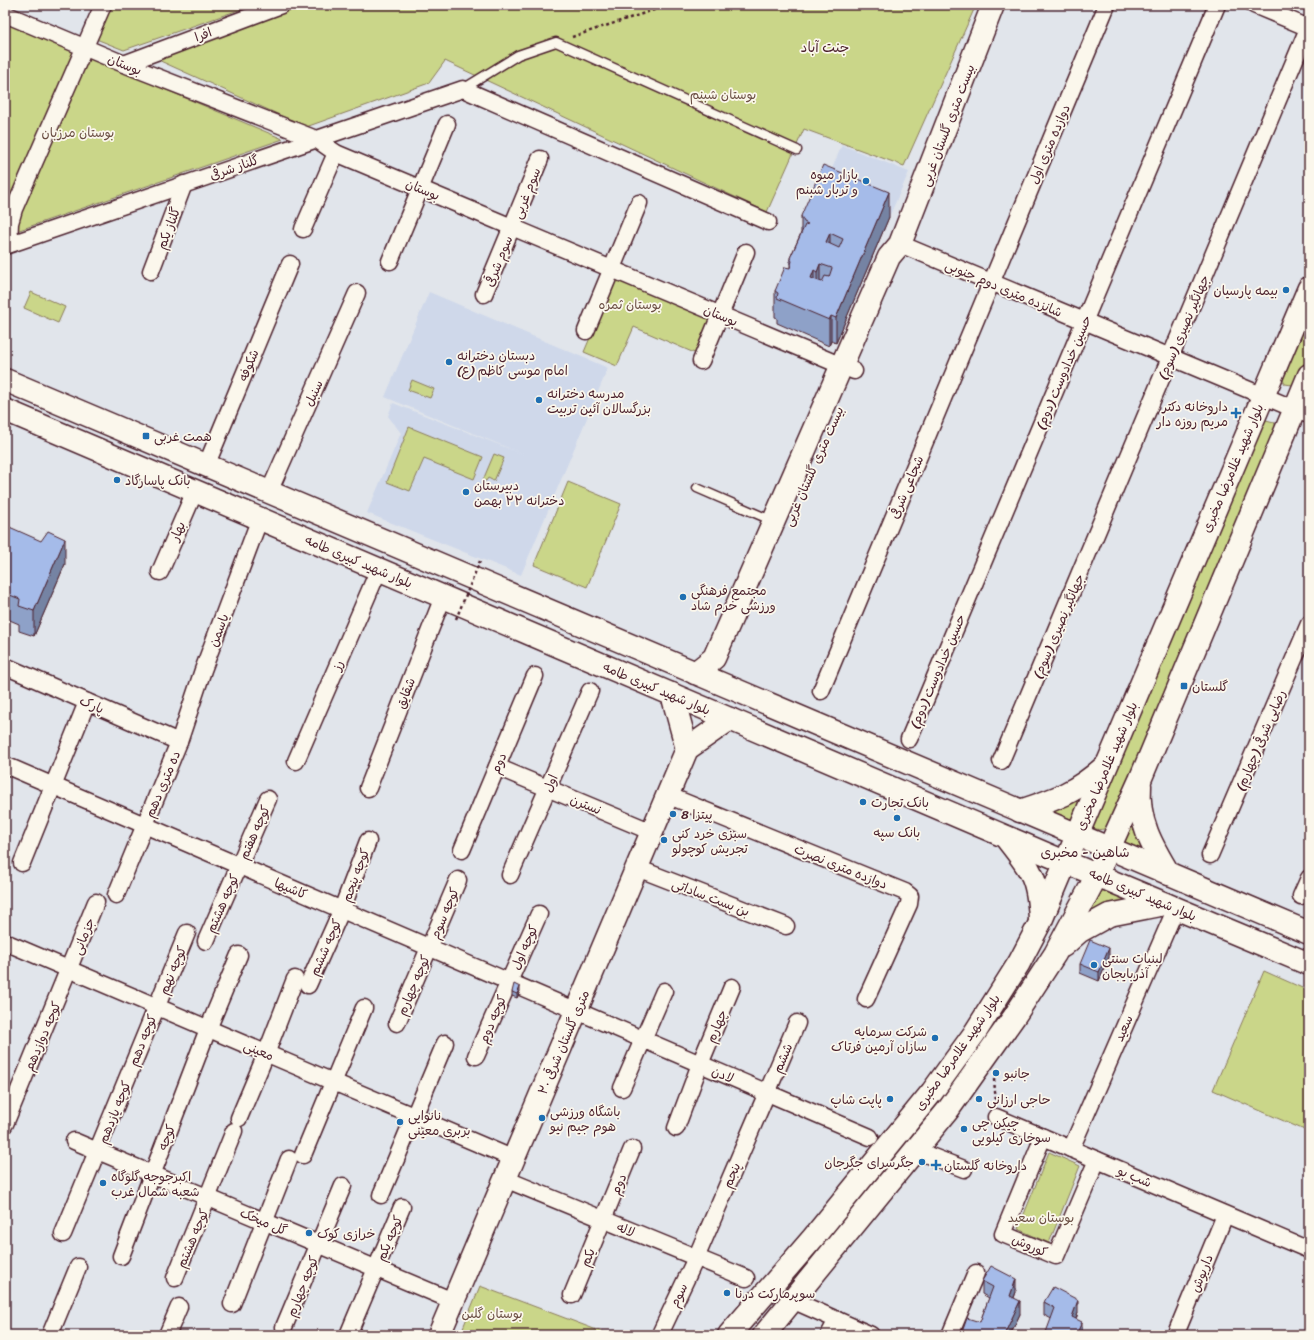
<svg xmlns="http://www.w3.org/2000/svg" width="1314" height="1340" viewBox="0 0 1314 1340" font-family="Sriracha,'Playpen Sans Arabic',sans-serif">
<rect width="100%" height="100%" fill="#e1e5eb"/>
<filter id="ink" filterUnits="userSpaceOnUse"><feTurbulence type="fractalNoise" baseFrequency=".025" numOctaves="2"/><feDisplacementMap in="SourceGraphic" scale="8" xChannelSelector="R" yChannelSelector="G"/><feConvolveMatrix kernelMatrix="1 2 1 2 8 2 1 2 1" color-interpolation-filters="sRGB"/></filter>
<g filter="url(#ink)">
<g fill="#cfd8ea">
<path d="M842,145L909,172L889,217L823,190Z"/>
<path d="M429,292L608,368L521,575L367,513L401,433L388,416L393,403L525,455L385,397Z"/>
</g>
<g fill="#cad689" stroke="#8a7a5a">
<path d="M105,5H253L124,50L91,37Z"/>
<path d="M304,5H976L904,166L804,129L767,212L445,61L429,83L306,127L156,59Z"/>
<path d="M5,22L283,139L5,235Z"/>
<path d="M617,274L716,316L699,355L634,327L617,366L584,352Z"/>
<path d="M31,292L65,307L58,323L24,308Z"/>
<path d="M1309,309V360L1299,384L1292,385L1285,384L1282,378Z"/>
<path d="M412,380L434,389L430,398L408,390Z"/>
<path d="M1266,420L1274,422L1276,427L1181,663L1107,828C1101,830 1099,830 1093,828V821L1263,422Z"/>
<path d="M409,427L483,457L474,479L424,459L410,491L387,482Z"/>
<path d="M494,454L504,458L494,481L488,478L486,481L483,480Z"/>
<path d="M568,482L621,504L587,587L534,565Z"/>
<path d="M1089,784L1072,822L1036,809Z"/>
<path d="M1137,809L1156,858L1121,843Z"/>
<path d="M1098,888L1142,903L1081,922Z"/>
<path d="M1264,971L1309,991V1132L1213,1090Z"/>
<path d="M1049,1152L1080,1166L1049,1243L1018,1229Z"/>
<path d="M480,1286L610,1335H460Z"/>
</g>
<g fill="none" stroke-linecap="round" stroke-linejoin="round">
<g stroke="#4a1f2b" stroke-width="11">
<g id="lane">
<path d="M463,89L518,55L556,42L797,150"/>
<path d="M697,488L773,521"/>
</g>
</g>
<g stroke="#4a1f2b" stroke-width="19">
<g id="street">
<path d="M1254,5L1309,28"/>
<path d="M5,14L124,64L316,139L336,153L854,371"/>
<path d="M124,64L281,5"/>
<path d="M303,229L336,153"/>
<path d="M9,244L10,223L14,209L103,5"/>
<path d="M900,244L1309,415"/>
<path d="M5,246L463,89L768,222"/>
<path d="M390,261L447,124"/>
<path d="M151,271L184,184"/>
<path d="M484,294L540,159"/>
<path d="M586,331L639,203"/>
<path d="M701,361L746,252"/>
<path d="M206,466L290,264"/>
<path d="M269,492L357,293"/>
<path d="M160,572L195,491"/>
<path d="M5,666L179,742"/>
<path d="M821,691L1107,5"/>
<path d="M909,739L1217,5"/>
<path d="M296,761L379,569"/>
<path d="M1001,761L1309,26"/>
<path d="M5,765L870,1137"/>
<path d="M497,767L652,832"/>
<path d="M368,788L443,597"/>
<path d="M667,795L905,892L910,896L909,904L866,999"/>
<path d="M462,850L535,676"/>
<path d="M1210,855L1309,624"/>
<path d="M22,863L87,702"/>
<path d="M637,868L786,926"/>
<path d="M510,875L590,691"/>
<path d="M116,895L179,742L203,670L260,518"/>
<path d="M1301,896L1309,878"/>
<path d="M206,941L268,799"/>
<path d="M5,942L514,1159"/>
<path d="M308,985L342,909L368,841"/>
<path d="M397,1023L458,880"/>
<path d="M476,1056L539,914"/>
<path d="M622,1088L664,991"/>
<path d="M996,1117L1309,1250"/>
<path d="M239,1118L266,1054L295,979"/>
<path d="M5,1124L96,902"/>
<path d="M676,1128L700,1064L732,987"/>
<path d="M1043,1137L1003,1234L1056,1256L1097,1160"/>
<path d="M74,1141L453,1301"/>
<path d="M1071,1149L1176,908"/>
<path d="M915,1150L964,1169"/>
<path d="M303,1155L364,1008"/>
<path d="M505,1179L746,1278"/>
<path d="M381,1195L445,1043"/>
<path d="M63,1234L187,933"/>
<path d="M121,1256L208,1029L239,955"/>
<path d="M175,1278L234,1131"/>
<path d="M572,1295L632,1149"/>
<path d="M792,1300L871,1335"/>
<path d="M232,1304L289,1159"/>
<path d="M284,1327L343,1186"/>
<path d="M1177,1331L1225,1215"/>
<path d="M661,1332L696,1258L797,1023"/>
<path d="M50,1335L78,1267"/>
<path d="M167,1335L179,1307"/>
<path d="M348,1335L402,1207"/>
<path d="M829,1335L837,1320"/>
<path d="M950,1335L976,1273"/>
</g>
</g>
<g stroke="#4a1f2b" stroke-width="25">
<g id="secondary">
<path d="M5,380L1309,933"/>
<path d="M5,410L1051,856L1309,964"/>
<path d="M695,673L714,658L889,257L900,244L993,5"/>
<path d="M672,694L687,749"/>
<path d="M1140,786C1137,820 1152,846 1169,874"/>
<path d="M1020,811C1054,800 1077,792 1104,767"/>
<path d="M1006,838C1032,871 1038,877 1040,920"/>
<path d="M1063,946L1080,931L1109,915L1165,904"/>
<path d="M439,1335L687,749L730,719"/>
<path d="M729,1335L813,1238L932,1092L974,1034L1019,963L1040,923L1309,288"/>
<path d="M764,1335L948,1110L1014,1017L1055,954L1097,875L1140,780L1309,375"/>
</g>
</g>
<g stroke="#4a1f2b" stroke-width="2.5" stroke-dasharray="3 3" stroke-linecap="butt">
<path d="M572,37L669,5"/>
<path d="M994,1079L996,1103"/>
</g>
<use href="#lane" stroke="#fbf7ec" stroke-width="8"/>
<use href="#street" stroke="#fbf7ec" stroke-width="16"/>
<use href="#secondary" stroke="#fbf7ec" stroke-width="22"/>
<path stroke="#4a1f2b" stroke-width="2.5" stroke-dasharray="3 3" stroke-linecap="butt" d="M456,619L480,561"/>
</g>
<g fill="#8ea1c8" stroke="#4a1f2b">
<path d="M801,216L889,217L836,343L831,341L829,346L777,323V318L775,317V291L790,268V258L801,233Z"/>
<path d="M5,525L65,564L34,636L19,631V624L5,618Z"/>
<path d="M1109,957L1099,981L1080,973V964Z"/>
<path d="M520,991L517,998L512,996V992Z"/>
<path d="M982,1281L1016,1292L1014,1298L1020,1314L1010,1335H961L980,1322L989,1298L982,1294Z"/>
<path d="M1044,1302L1078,1313L1076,1319L1082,1335L1044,1315Z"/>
</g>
<g fill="#7483a3" stroke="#4a1f2b">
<path d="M889,192V217L836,343V318Z"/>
<path d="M830,233V259L826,242Z"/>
<path d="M820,264V289L817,297V272Z"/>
<path d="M814,270V296L811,278Z"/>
<path d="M831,316V341L829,346V320Z"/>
<path d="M65,539V564L34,636V611Z"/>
<path d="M1109,948V957L1099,981V972Z"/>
<path d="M520,987V991L517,998V994Z"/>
<path d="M1016,1279V1292L1010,1308V1296Z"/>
<path d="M1078,1300V1313L1072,1330V1317Z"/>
<path d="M1020,1301V1314L1010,1335H1004Z"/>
<path d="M1082,1322V1335H1076Z"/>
</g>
<g fill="#a5bbe9" stroke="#4a1f2b" fill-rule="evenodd">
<path d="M823,165L889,192L836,318L831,316L829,320L777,298L778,293L775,291L785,267L790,268L792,261L790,258L805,225L808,224L804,222L801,216ZM830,233L843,239L839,248L826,242ZM820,264L832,268L829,277L825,276L822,282L811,278L814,270L817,272Z"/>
<path d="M5,525L41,541L48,531L65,539L34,611L19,606L20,599L5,593Z"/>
<path d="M1090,940L1109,948L1099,972L1080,964Z"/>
<path d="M514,984L520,987L517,994L512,992Z"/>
<path d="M991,1266L1016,1279L1010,1296L1020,1301L1004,1335H994L992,1334L991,1335H961L967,1318L980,1322L993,1287L982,1281Z"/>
<path d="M1053,1287L1078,1300L1072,1317L1082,1322L1076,1335H1045L1055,1308L1044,1302Z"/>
<path d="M1145,1331L1155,1335H1143Z"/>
</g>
</g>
<g fill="#1f6fb2" stroke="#fbf7ec" stroke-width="1.5">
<circle cx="866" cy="181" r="4"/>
<circle cx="1286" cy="290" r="4"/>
<circle cx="449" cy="362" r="4"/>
<circle cx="539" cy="400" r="4"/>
<path d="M1234 407h4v4h4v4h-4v4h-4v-4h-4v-4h4z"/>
<rect x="142" y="432" width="8" height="8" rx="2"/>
<circle cx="117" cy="480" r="4"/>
<circle cx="466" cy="492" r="4"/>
<circle cx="683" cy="597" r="4"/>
<rect x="1180" y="682" width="8" height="8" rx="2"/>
<circle cx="863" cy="802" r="4"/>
<circle cx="673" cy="814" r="4"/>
<circle cx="897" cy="818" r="4"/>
<circle cx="664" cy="840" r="4"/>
<circle cx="1094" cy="965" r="4"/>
<circle cx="935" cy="1038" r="4"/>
<circle cx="996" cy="1073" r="4"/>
<circle cx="890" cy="1099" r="4"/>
<circle cx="979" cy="1099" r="4"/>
<circle cx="542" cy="1118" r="4"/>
<circle cx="400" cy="1122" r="4"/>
<circle cx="964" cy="1129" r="4"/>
<circle cx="922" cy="1162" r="4"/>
<path d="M934 1159h4v4h4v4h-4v4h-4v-4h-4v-4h4z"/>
<circle cx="103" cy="1183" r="4"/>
<circle cx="309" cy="1233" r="4"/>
<circle cx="727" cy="1293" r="4"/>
</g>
<g text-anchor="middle" stroke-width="3.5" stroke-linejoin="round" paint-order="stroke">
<g font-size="13" fill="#4a1f2b" stroke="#fbf7ec">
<text transform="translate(203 34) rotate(-20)" y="5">افرا</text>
<text transform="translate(125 64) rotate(22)" y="5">بوستان</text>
<text transform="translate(947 125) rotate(-69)" y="5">بیست متری گلستان غربی</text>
<text transform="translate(1049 144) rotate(-67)" y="5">دوازده متری اول</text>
<text transform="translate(234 167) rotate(-19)" y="5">گلناز شرقی</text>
<text transform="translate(423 189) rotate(23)" y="5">بوستان</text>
<text transform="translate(526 193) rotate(-68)" y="5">سوم غربی</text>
<text transform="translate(168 228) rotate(-69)" y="5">گلناز یکم</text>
<text transform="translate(498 261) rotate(-68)" y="5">سوم شرقی</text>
<text transform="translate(1004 288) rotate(23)" y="5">شانزده متری دوم جنوبی</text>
<text transform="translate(721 315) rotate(23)" y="5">بوستان</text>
<text transform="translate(1183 327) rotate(-67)" y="5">جهانگیر نصیری (سوم)</text>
<text transform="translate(248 365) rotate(-67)" y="5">شکوفه</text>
<text transform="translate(1063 372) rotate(-67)" y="5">حسین خدادوست (دوم)</text>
<text transform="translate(313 393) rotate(-66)" y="5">سنبل</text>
<text transform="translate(813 466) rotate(-66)" y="5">بیست متری گلستان غربی</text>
<text transform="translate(1232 468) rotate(-67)" y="5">بلوار شهید غلامرضا مخبری</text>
<text transform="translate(906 487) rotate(-67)" y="5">شجاعی شرقی</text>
<text transform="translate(177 531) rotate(-67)" y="5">بهار</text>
<text transform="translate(359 561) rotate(23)" y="5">بلوار شهید کبیری طامه</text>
<text transform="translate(1058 626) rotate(-67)" y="5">جهانگیر نصیری (سوم)</text>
<text transform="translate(218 630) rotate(-69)" y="5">یاسمن</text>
<text transform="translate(337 665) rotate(-67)" y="5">رز</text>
<text transform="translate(937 671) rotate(-67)" y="5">حسین خدادوست (دوم)</text>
<text transform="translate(657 688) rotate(23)" y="5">بلوار شهید کبیری طامه</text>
<text transform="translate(405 693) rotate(-69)" y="5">شقایق</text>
<text transform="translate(92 704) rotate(24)" y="5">پارک</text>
<text transform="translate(1260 740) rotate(-67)" y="5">رضایی شرقی (چهارم)</text>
<text transform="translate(498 763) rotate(-67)" y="5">دوم</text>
<text transform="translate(1106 766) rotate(-67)" y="5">بلوار شهید غلامرضا مخبری</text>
<text transform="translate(550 783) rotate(-67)" y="5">اول</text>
<text transform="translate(162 784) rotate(-67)" y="5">ده متری دهم</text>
<text transform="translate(586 804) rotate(22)" y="5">نسترن</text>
<text transform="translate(254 832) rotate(-66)" y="5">کوچه هفتم</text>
<text transform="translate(841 866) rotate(22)" y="5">دوازده متری نصرت</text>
<text transform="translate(355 875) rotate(-69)" y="5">کوچه پنجم</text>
<text transform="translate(291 888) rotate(23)" y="5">کاشیها</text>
<text transform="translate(1143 894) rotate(23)" y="5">بلوار شهید کبیری طامه</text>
<text transform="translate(711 897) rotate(21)" y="5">بن بست ساداتی</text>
<text transform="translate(222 903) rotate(-66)" y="5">کوچه هشتم</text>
<text transform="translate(444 913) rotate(-67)" y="5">کوچه سوم</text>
<text transform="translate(83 936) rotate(-68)" y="5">جزمانی</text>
<text transform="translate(325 947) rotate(-66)" y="5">کوچه ششم</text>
<text transform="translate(524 947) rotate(-66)" y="5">کوچه اول</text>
<text transform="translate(172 970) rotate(-67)" y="5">کوچه نهم</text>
<text transform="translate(413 985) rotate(-67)" y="5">کوچه چهارم</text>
<text transform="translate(492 1019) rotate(-67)" y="5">کوچه دوم</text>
<text transform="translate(716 1026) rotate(-67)" y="5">چهارم</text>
<text transform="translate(1123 1028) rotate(-66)" y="5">سعید</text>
<text transform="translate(42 1036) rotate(-67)" y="5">کوچه دوازدهم</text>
<text transform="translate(142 1040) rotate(-68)" y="5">کوچه دهم</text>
<text transform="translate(563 1042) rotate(-67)" y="5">۲۰ متری گلستان شرقی</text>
<text transform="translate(259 1050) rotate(23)" y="5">معینی</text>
<text transform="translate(957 1052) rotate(-55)" y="5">بلوار شهید غلامرضا مخبری</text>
<text transform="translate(782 1058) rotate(-67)" y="5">ششم</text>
<text transform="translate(723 1074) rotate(23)" y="5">لادن</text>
<text transform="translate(114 1112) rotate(-68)" y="5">کوچه یازدهم</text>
<text transform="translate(166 1137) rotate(-69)" y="5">کوچه</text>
<text transform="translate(731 1175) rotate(-67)" y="5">پنجم</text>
<text transform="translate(1135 1176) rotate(23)" y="5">شب بو</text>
<text transform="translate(618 1184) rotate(-67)" y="5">دوم</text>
<text transform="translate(264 1221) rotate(23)" y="5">گل میخک</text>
<text transform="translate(626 1229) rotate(22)" y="5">لاله</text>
<text transform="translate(192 1238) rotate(-67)" y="5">کوچه هشتم</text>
<text transform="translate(389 1238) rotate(-67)" y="5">کوچه یکم</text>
<text transform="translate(1030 1245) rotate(23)" y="5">کوروش</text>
<text transform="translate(587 1257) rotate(-67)" y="5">یکم</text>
<text transform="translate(1201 1273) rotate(-68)" y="5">داریوش</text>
<text transform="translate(302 1286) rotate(-68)" y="5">کوچه چهارم</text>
<text transform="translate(678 1295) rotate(-65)" y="5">سوم</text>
</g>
<g font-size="13" fill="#6a4d42" stroke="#fbf7ec">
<text x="723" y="99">بوستان شبنم</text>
<text x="78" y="137">بوستان مرزبان</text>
<text x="630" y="309">بوستان ثمره</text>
<text x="1041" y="1222">بوستان سعید</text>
<text x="492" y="1318">بوستان گلبن</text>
</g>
<g font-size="13" fill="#4a1f2b" stroke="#fbf7ec" text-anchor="start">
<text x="858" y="179" text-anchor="end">بازار میوه<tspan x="858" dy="15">و تربار شبنم</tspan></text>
<text x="1278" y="295" text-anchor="end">بیمه پارسیان</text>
<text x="457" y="360">دبستان دخترانه<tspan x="457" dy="15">امام موسی کاظم (ع)</tspan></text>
<text x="547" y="398">مدرسه دخترانه<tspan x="547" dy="15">بزرگسالان آئین تربیت</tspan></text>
<text x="1228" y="411" text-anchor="end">داروخانه دکتر<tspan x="1228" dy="15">مریم روزه دار</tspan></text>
<text x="154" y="441">همت غربی</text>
<text x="125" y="485">بانک پاسارگاد</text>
<text x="474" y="490">دبیرستان<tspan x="474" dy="15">دخترانه ۲۲ بهمن</tspan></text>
<text x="691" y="595">مجتمع فرهنگی<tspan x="691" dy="15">ورزشی خرم شاد</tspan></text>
<text x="1192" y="691">گلستان</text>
<text x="871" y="807">بانک تجارت</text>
<text x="681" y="819">پیتزا 8</text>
<text x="897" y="837" text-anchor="middle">بانک سپه</text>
<text x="672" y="838">سبزی خرد کنی<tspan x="672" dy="15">تجریش کوچولو</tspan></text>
<text x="1102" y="963">لبنیات سنتی<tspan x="1102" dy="15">آذربایجان</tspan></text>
<text x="927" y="1036" text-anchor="end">شرکت سرمایه<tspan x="927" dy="15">سازان آرمین فرتاک</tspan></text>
<text x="1004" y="1078">جانبو</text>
<text x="882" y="1104" text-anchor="end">پاپت شاپ</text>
<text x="987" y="1104">حاجی ارزانی</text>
<text x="550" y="1116">باشگاه ورزشی<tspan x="550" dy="15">هوم جیم نیو</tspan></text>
<text x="408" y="1120">نانوایی<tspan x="408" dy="15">بربری معینی</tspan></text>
<text x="972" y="1127">چیکن چی<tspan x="972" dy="15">سوخاری کیلویی</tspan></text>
<text x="914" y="1167" text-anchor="end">جگرسرای جگرجان</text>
<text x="944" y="1170">داروخانه گلستان</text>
<text x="111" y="1181">اکبرجوجه گلوگاه<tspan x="111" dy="15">شعبه شمال غرب</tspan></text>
<text x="317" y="1238">خرازی کوک</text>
<text x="735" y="1298">سوپرمارکت درنا</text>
</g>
<g font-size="14" fill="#4a1f2b" stroke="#fbf7ec">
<text x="825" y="52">جنت آباد</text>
<text x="1085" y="857">شاهین - مخبری</text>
</g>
</g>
<rect width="1314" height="1340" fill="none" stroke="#fbf7ec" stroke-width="20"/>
<rect x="10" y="10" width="1294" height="1320" fill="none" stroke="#4a1f2b" stroke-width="1.5" filter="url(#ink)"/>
</svg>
